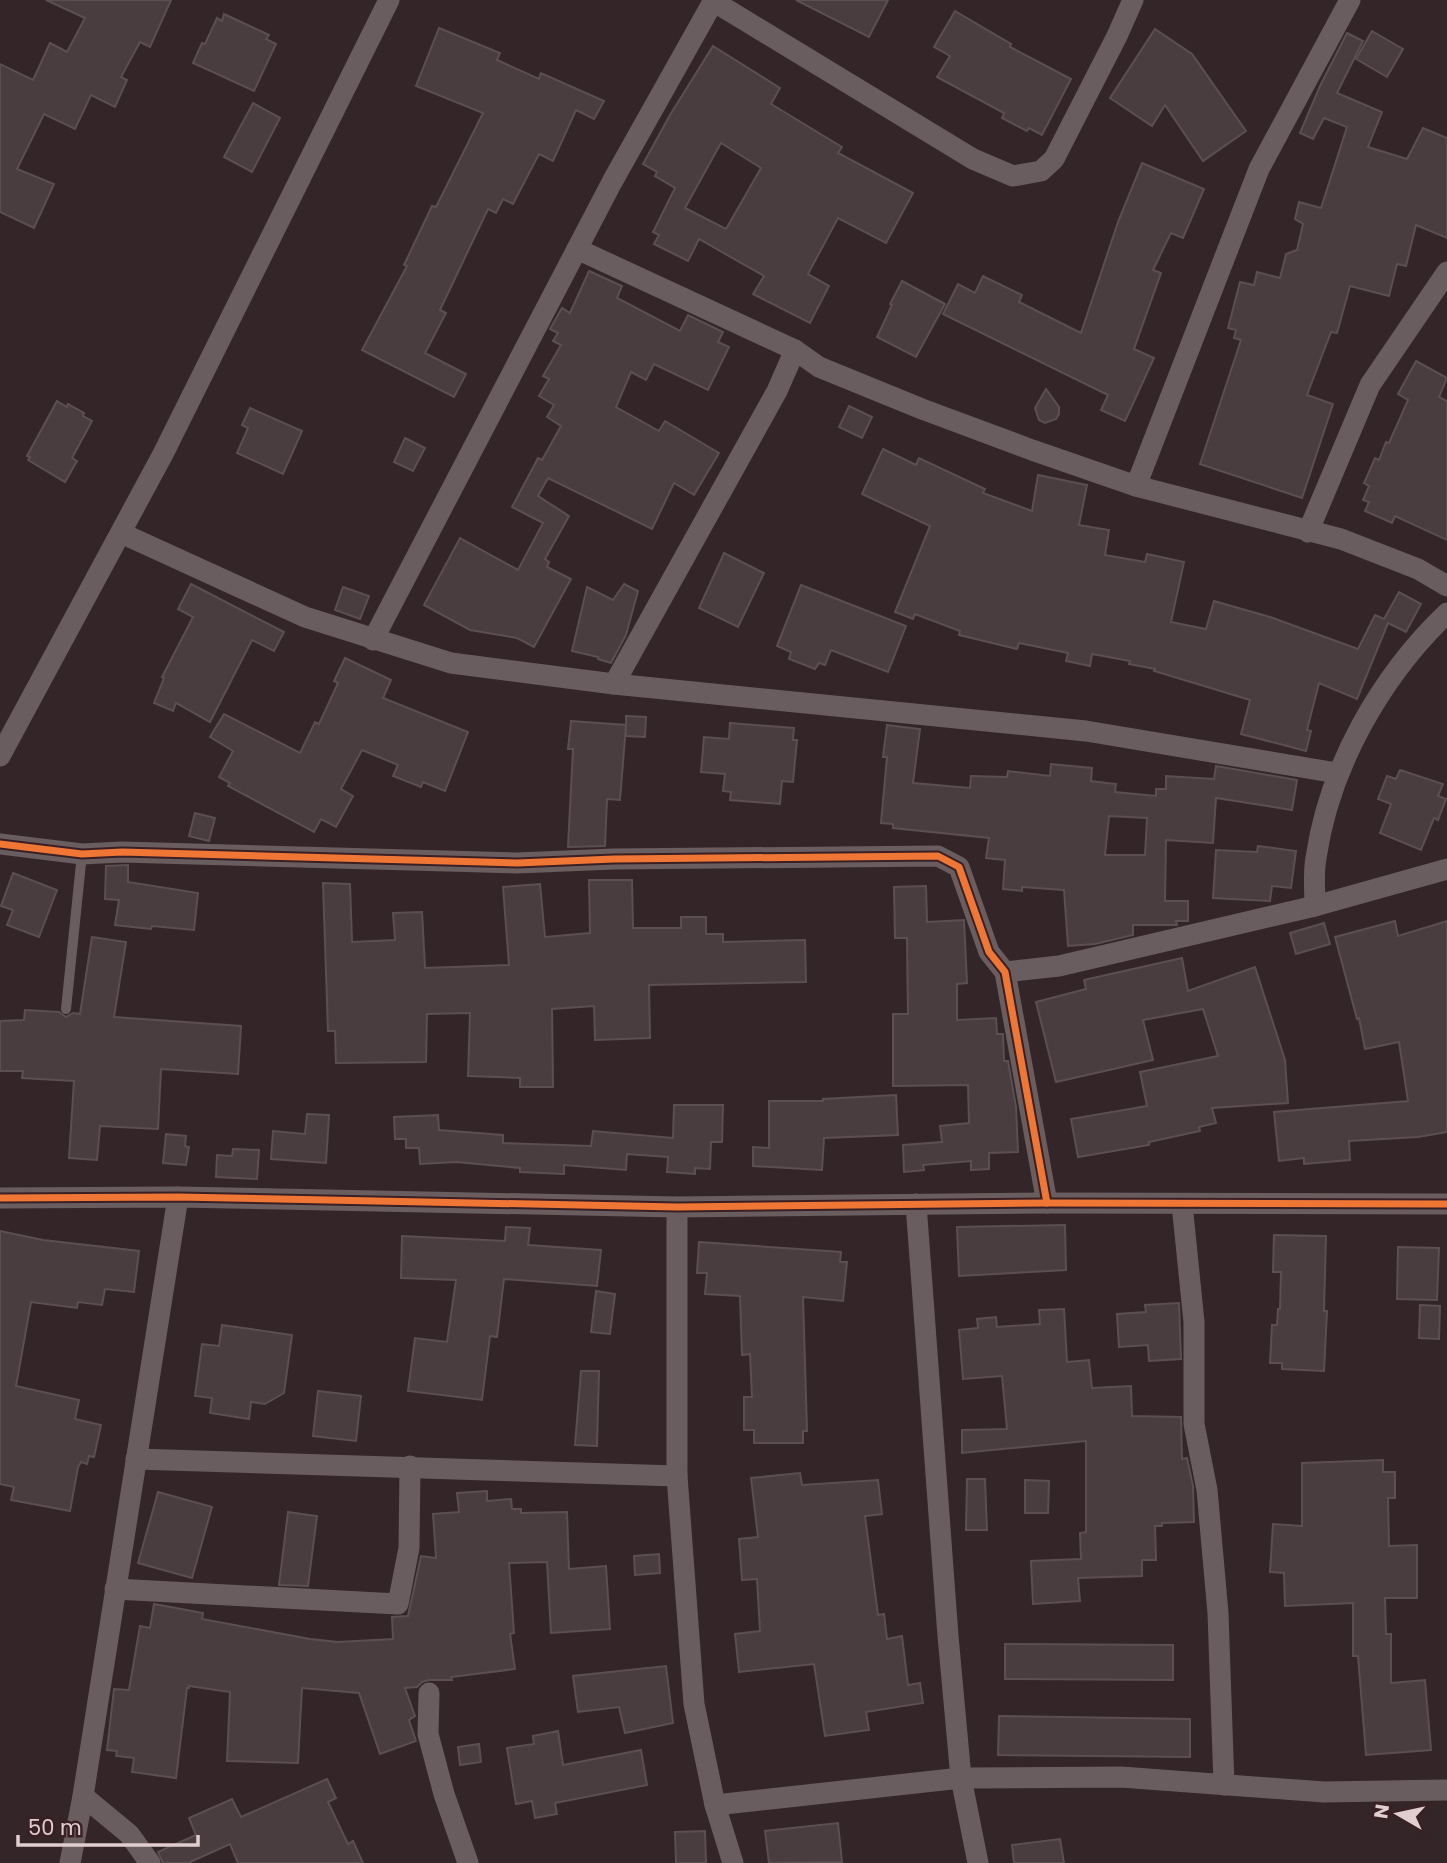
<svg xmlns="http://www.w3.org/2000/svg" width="1447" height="1863" viewBox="0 0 1447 1863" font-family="Poppins,sans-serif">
<rect width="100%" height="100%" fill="#342628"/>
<g fill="#4a3d3f" stroke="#5b4f51" stroke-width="2" fill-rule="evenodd">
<path d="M46,0H171L150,47L140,42L121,77L127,80L115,107L91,95L75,129L44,114L17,169L54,184L34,228L0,212V64L33,80L50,43L67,52L85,18Z"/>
<path d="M796,0H888L869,37Z"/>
<path d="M955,11L1011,44L1010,47L1071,79L1042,135L1029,128L1027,131L1002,118L1004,113L937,77L950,56L934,47Z"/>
<path d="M224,14L269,35L266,39L276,44L254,91L193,63L202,43L205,44L217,18L222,21Z"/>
<path d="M439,28L500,53L497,60L539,79L541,73L604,101L594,119L576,110L553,161L539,154L513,204L503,199L496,213L488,209L440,310L446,313L425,353L466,374L454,397L362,350L407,266L404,265L432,206L436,207L483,113L416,86Z"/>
<path d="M1155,29L1192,54L1246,131L1203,161L1165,105L1152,126L1110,98Z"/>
<path d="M1372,31L1403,49L1387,77L1356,59Z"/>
<path d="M1347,33L1363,41L1337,93L1382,112L1368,147L1407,159L1423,128L1447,138V238L1416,225L1406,266L1397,264L1389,296L1350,286L1337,333L1331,332L1307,395L1333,404L1302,498L1200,464L1241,340L1234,338L1236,330L1228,328L1240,282L1254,285L1257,272L1280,278L1286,254L1297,250L1303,224L1295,219L1299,202L1321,208L1347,127L1324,118L1313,139L1300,133L1320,86Z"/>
<path d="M713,46L780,88L771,104L842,147L838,153L913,193L886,243L838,218L808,274L829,286L810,323L753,294L764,276L699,239L688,261L654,244L659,235L653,232L675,188L655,176L657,172L643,164L670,115ZM721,143L761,168L726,229L685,208Z"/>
<path d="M253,103L280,118L252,172L224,157Z"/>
<path d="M1142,163L1204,189L1183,238L1171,233L1153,270L1161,273L1134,349L1154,358L1125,421L1101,410L1108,395L943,314L958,284L975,293L983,276L1022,295L1019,302L1081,333L1118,222Z"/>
<path d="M589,271L622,286L617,298L680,331L688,315L723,332L718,342L729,347L708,390L654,364L646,380L631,372L616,407L659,431L665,421L719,453L694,495L674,483L652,529L548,478L538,496L569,516L545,559L549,562L547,567L571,579L534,647L517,638L470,630L424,605L460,538L518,570L543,523L512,507L538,458L542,460L561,426L547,417L554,405L539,396L549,379L543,376L561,345L553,341L558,333L550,329L562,308L570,313Z"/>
<path d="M902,281L945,304L916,357L877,337L892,305L890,304Z"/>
<path d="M1416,361L1447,378L1439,397L1447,401V540L1395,516L1392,523L1365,511L1369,502L1363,500L1369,486L1364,483L1375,458L1379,460L1386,442L1389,443L1408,400L1398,394Z"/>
<path d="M1046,389L1059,407V414L1056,419L1045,423L1039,420L1035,408Z"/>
<path d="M57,401L67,407L68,404L84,413L83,416L92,421L72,458L77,461L65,482L28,460L30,457L27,456Z"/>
<path d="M849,406L872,417L862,438L839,427Z"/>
<path d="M250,408L302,431L283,474L237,453L248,428L242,425Z"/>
<path d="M405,438L425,448L413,471L394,462Z"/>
<path d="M883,449L916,465L919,458L985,489L983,493L1032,511L1038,475L1087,485L1079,525L1109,530L1105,555L1145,562L1147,554L1184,562L1171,622L1206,629L1214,601L1270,617L1358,649L1375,615L1384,619L1399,592L1421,604L1406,632L1388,623L1357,699L1319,683L1307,730L1311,731L1306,751L1241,734L1250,700L1154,671L1155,669L1129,664L1130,661L1092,654L1090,666L1066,661L1068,653L1019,643L1017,649L959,635L960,631L915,614L913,619L895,612L930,526L862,494Z"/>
<path d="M724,553L764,573L738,627L699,608Z"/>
<path d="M191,584L284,632L274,651L252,640L210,722L176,703L173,711L154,703L164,678L162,677L193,617L178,609Z"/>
<path d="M624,584L638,591L626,635L611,663L598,659V657L572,651L587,587L613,600Z"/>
<path d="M801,585L906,626L888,672L831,650L825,665L819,663L815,669L789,659L791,652L777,646Z"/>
<path d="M343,587L369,596L360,619L335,610Z"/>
<path d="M345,658L391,680L383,698L468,732L445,791L423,782L421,787L393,776L398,765L362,750L341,789L353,796L336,827L321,819L314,832L228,786L230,783L219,777L233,751L210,737L224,714L300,753L315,722L319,724L338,683L334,681Z"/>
<path d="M626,716L646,717L645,737L626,736Z"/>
<path d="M571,721L626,725L620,800L607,799L605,846L568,847L573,749H568Z"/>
<path d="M730,723L794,728L793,740H797L793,782L782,781L780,804L730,800L731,792L723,791L725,774L701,772L704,737L729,739Z"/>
<path d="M887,725L920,729L913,783L970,788L971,776L1007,777L1008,771L1050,776L1051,764L1092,768L1091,781L1116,784L1115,792L1156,796V789H1166V776L1214,779L1216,766L1297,780L1292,810L1216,798L1213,843L1166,840L1165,901H1188V921H1176L1177,925H1133V935L1095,944L1068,946L1064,890L1022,887V891L1003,889L1005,860L986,858L989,838L893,828V824L881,823L887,757H883ZM1109,816L1147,818L1145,855H1105Z"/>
<path d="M1400,770L1443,784L1438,796L1446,799L1438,820L1434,818L1421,850L1380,833L1391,804L1378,799L1387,776L1396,779Z"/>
<path d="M195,813L215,818L209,841L189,836Z"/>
<path d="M1258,846L1296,851L1291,888L1272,886L1270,901L1213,898L1216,850L1257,852Z"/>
<path d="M128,865V882L198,893L194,930L152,926L151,929L115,925L119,900L105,899L106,866Z"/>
<path d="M13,873L57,890L39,937L7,925L13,910L1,906Z"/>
<path d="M589,880H632L633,928H681V917H706V934H723V942L805,940L806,982L649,985L650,1038L595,1040L594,1006L552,1009L553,1087H520V1078L468,1076L470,1013L427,1014L426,1062L336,1063L335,1031H328L323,883L350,884L352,942L395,940L393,913L422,912L425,968L509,965L503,887L540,884L545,937L590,933Z"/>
<path d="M926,886L927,922L964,920L967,983L957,984V1020L996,1018L997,1034H1003L1004,1061H1008L1016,1107L1018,1152L989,1153V1169L971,1170V1161L923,1165L924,1170L904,1172L903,1145L942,1142L940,1126L969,1123L968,1085L893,1086V1014H908L907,938H895L894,887Z"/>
<path d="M1395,921L1398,936L1447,921V1132L1418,1137L1349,1141L1350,1160L1304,1164V1158L1279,1161L1274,1112L1408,1101L1399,1042L1365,1049L1359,1018L1357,1019L1335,937Z"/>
<path d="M1324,923L1330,944L1296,954L1290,933Z"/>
<path d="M92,937L126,942L114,1017L241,1026L238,1074L161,1069L158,1129L100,1126L97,1160L69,1158L74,1081L22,1078L23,1071H0V1021L24,1020L25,1010L59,1012L66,1017L73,1013L80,1014Z"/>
<path d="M1182,958L1188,991L1255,967L1285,1060L1288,1103L1212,1108L1216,1123L1199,1127L1200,1131L1149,1142V1145L1078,1157L1071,1119L1147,1106L1140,1072L1218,1056L1203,1009L1143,1020L1153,1060L1056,1082L1036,1002L1086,989L1084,980Z"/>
<path d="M896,1095L898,1135L824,1138L822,1170L753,1166V1147L769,1148V1101H823V1099Z"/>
<path d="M674,1105H723L722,1142H711L710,1169L695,1168V1174L667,1172L668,1157L627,1154L626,1170L564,1165V1174L520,1172V1168L456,1162L420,1164L419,1148H406V1139H395L394,1117L438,1115L439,1130L503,1135V1143L591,1146L593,1131L673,1138Z"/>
<path d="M307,1114L329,1115L326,1163L271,1159L273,1131L305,1134Z"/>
<path d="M166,1134L186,1136L185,1146L189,1147L186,1165L163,1163Z"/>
<path d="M233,1149L259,1150L257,1179L216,1177L217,1155L232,1156Z"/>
<path d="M1065,1225L1066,1270L959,1276L957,1227Z"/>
<path d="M506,1227L530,1228L528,1245L601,1250L597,1286L504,1279L497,1337L490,1336L482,1400L408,1391L415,1338L447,1342L456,1280L401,1278L402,1236L505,1241Z"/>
<path d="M0,1231L43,1240L139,1251L134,1292L105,1289L102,1305L78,1302L77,1308L31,1302L16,1386L79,1400L75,1419L101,1425L94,1457L89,1456L87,1464L81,1462L78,1467L70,1511L11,1500L14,1487L0,1484Z"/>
<path d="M1274,1235L1326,1236L1324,1311H1327L1324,1371L1282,1369V1363H1270L1272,1325H1277L1278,1309H1280L1281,1272H1273Z"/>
<path d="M699,1242L841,1252L840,1262H847L843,1301L803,1297L807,1431H803V1443H754V1430H744V1397H752L750,1354L742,1355L740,1296L705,1294L707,1273H697Z"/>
<path d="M1398,1247L1439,1248L1437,1300L1397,1299Z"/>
<path d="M596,1291L615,1294L610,1334L591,1332Z"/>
<path d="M1179,1303L1181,1359L1149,1361L1148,1345L1119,1347L1117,1314L1146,1312L1145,1305Z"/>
<path d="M1420,1305L1440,1306L1439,1339L1419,1338Z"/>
<path d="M1064,1309L1067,1362L1089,1360L1092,1388L1131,1386L1132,1416L1181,1417L1182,1459L1187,1458L1193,1486L1194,1522L1162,1523V1526H1155L1156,1560H1142V1576L1078,1578L1080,1601L1033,1604L1031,1561L1081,1559L1080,1533L1086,1532V1441L962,1453V1430L1007,1429L1002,1376L963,1379L959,1330L978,1328L977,1319L996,1317L997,1327L1040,1324L1039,1310Z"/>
<path d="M222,1325L292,1335L284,1393L265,1404L251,1402L249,1419L210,1413L212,1398L195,1396L202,1344L219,1346Z"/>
<path d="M581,1371H599L597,1446L575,1445Z"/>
<path d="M318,1391L361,1396L356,1441L313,1436Z"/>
<path d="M1383,1460V1472H1395V1498H1388L1389,1546L1417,1545V1598H1385L1386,1634H1391V1683L1425,1680L1431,1750L1366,1755L1358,1656H1353V1603L1285,1606L1284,1573L1270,1572L1273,1524L1302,1526V1463Z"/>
<path d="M800,1473L802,1485L878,1480L882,1514L865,1516L878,1615L884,1614L887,1639L902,1636L908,1685L920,1683L923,1703L866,1712L869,1730L825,1736L814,1664L739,1672L735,1634L760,1631L757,1579L742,1580L739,1539L758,1537L751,1478Z"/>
<path d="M967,1479H985L987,1530H966Z"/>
<path d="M1025,1480L1049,1481L1048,1513H1025Z"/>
<path d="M487,1491V1501L511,1499L512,1509H521V1513L567,1512L569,1569L606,1566L610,1629L551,1633L547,1562L509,1563L514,1633L510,1634L515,1669L451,1677L452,1680H429L422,1682L417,1687L405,1688L415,1716L409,1720L416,1741L380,1754L359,1693L302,1688L298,1763L227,1761L230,1692L189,1686V1688H187L176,1778L132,1772L134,1758L116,1756L117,1751L107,1750L114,1689L129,1690L140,1626L150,1628L154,1604L203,1613L202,1619L310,1639L338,1642L393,1639L392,1617L408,1616L421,1556L436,1558L433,1514L459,1512L457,1493Z"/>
<path d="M158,1492L212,1507L192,1578L138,1563Z"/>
<path d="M288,1512L317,1516L308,1586L279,1585Z"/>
<path d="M659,1554L660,1573L635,1575L634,1556Z"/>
<path d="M1005,1644L1173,1645V1680L1005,1679Z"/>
<path d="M666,1666L673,1723L625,1733L619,1707L578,1712L573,1676Z"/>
<path d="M999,1716L1190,1719V1757L998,1755Z"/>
<path d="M558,1731L563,1765L641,1750L647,1785L555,1803L557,1814L535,1818L532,1801L516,1804L507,1748L534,1744L533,1736Z"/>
<path d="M479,1744L481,1762L460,1765L458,1747Z"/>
<path d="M327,1779L336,1798L328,1802L348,1844L353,1841L363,1863H238L230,1844L188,1863H163L158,1852L196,1835L189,1818L232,1799L241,1817Z"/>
<path d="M838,1823L842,1862L769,1863L765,1831Z"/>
<path d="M705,1831L706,1863H676L675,1832Z"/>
<path d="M1060,1839L1064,1863H1014L1012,1845Z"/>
</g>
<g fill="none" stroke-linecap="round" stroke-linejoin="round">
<path stroke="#6a5d5f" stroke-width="10" d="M66,1009L82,854"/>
<g stroke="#6a5d5f" stroke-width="21">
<path d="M713,1L973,159L1013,176L1041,171L1054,159L1117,36L1133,0"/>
<path d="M577,249L795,350L819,367L922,409L1032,450L1136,486L1341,539L1418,569L1447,586"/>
<path d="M1136,486L1259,169L1350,0"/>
<path d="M1308,532L1370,385L1447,272"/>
<path d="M121,533L305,617L451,663L614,684L1086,731L1337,773"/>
<path d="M373,640L612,182L714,0"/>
<path d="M614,684L777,391L795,350"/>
<path d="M0,756L163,454L389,0"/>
<path d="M0,844L82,854L122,852L517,863L614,859L938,856L959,867L989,952L1005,972L1047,1203"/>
<path d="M1315,906C1315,891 1313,874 1316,858C1329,767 1381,676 1447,613"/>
<path d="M1005,972L1059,966L1315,906L1447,869"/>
<path d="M0,1198L178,1197L677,1207L1047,1203L1447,1204"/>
<path d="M916,1204L948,1636L961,1778L978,1863"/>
<path d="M1182,1204L1194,1322V1424L1207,1490L1218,1613L1224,1785"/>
<path d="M677,1207V1476L694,1704L715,1805L733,1863"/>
<path d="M136,1459L677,1476"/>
<path d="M115,1589L398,1604L409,1548L410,1466"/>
<path d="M429,1693L428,1734L444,1794L468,1863"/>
<path d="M715,1805L961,1778L1121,1777L1324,1792L1447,1790"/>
<path d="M70,1863L83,1796"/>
<path d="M150,1863L129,1834L83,1796L178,1197"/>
</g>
<g stroke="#3a2024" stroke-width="11">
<g id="cycleway">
<path d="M0,844L82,854L122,852L517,863L614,859L938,856L959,867L989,952L1005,972L1047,1203"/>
<path d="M0,1198L178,1197L677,1207L1047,1203L1447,1204"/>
</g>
</g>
<use href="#cycleway" stroke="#f07635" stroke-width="7"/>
</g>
<g transform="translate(1398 1814) rotate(279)" stroke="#3a2024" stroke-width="5" paint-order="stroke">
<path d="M0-5L12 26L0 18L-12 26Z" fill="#e1ced1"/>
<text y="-10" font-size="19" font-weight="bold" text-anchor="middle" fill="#e1ced1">N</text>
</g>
<path d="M18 1835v10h180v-10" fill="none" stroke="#e1ced1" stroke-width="3.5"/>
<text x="28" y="1835" font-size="21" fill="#e1ced1" stroke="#3a2024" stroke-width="5" paint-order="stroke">50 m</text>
</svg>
